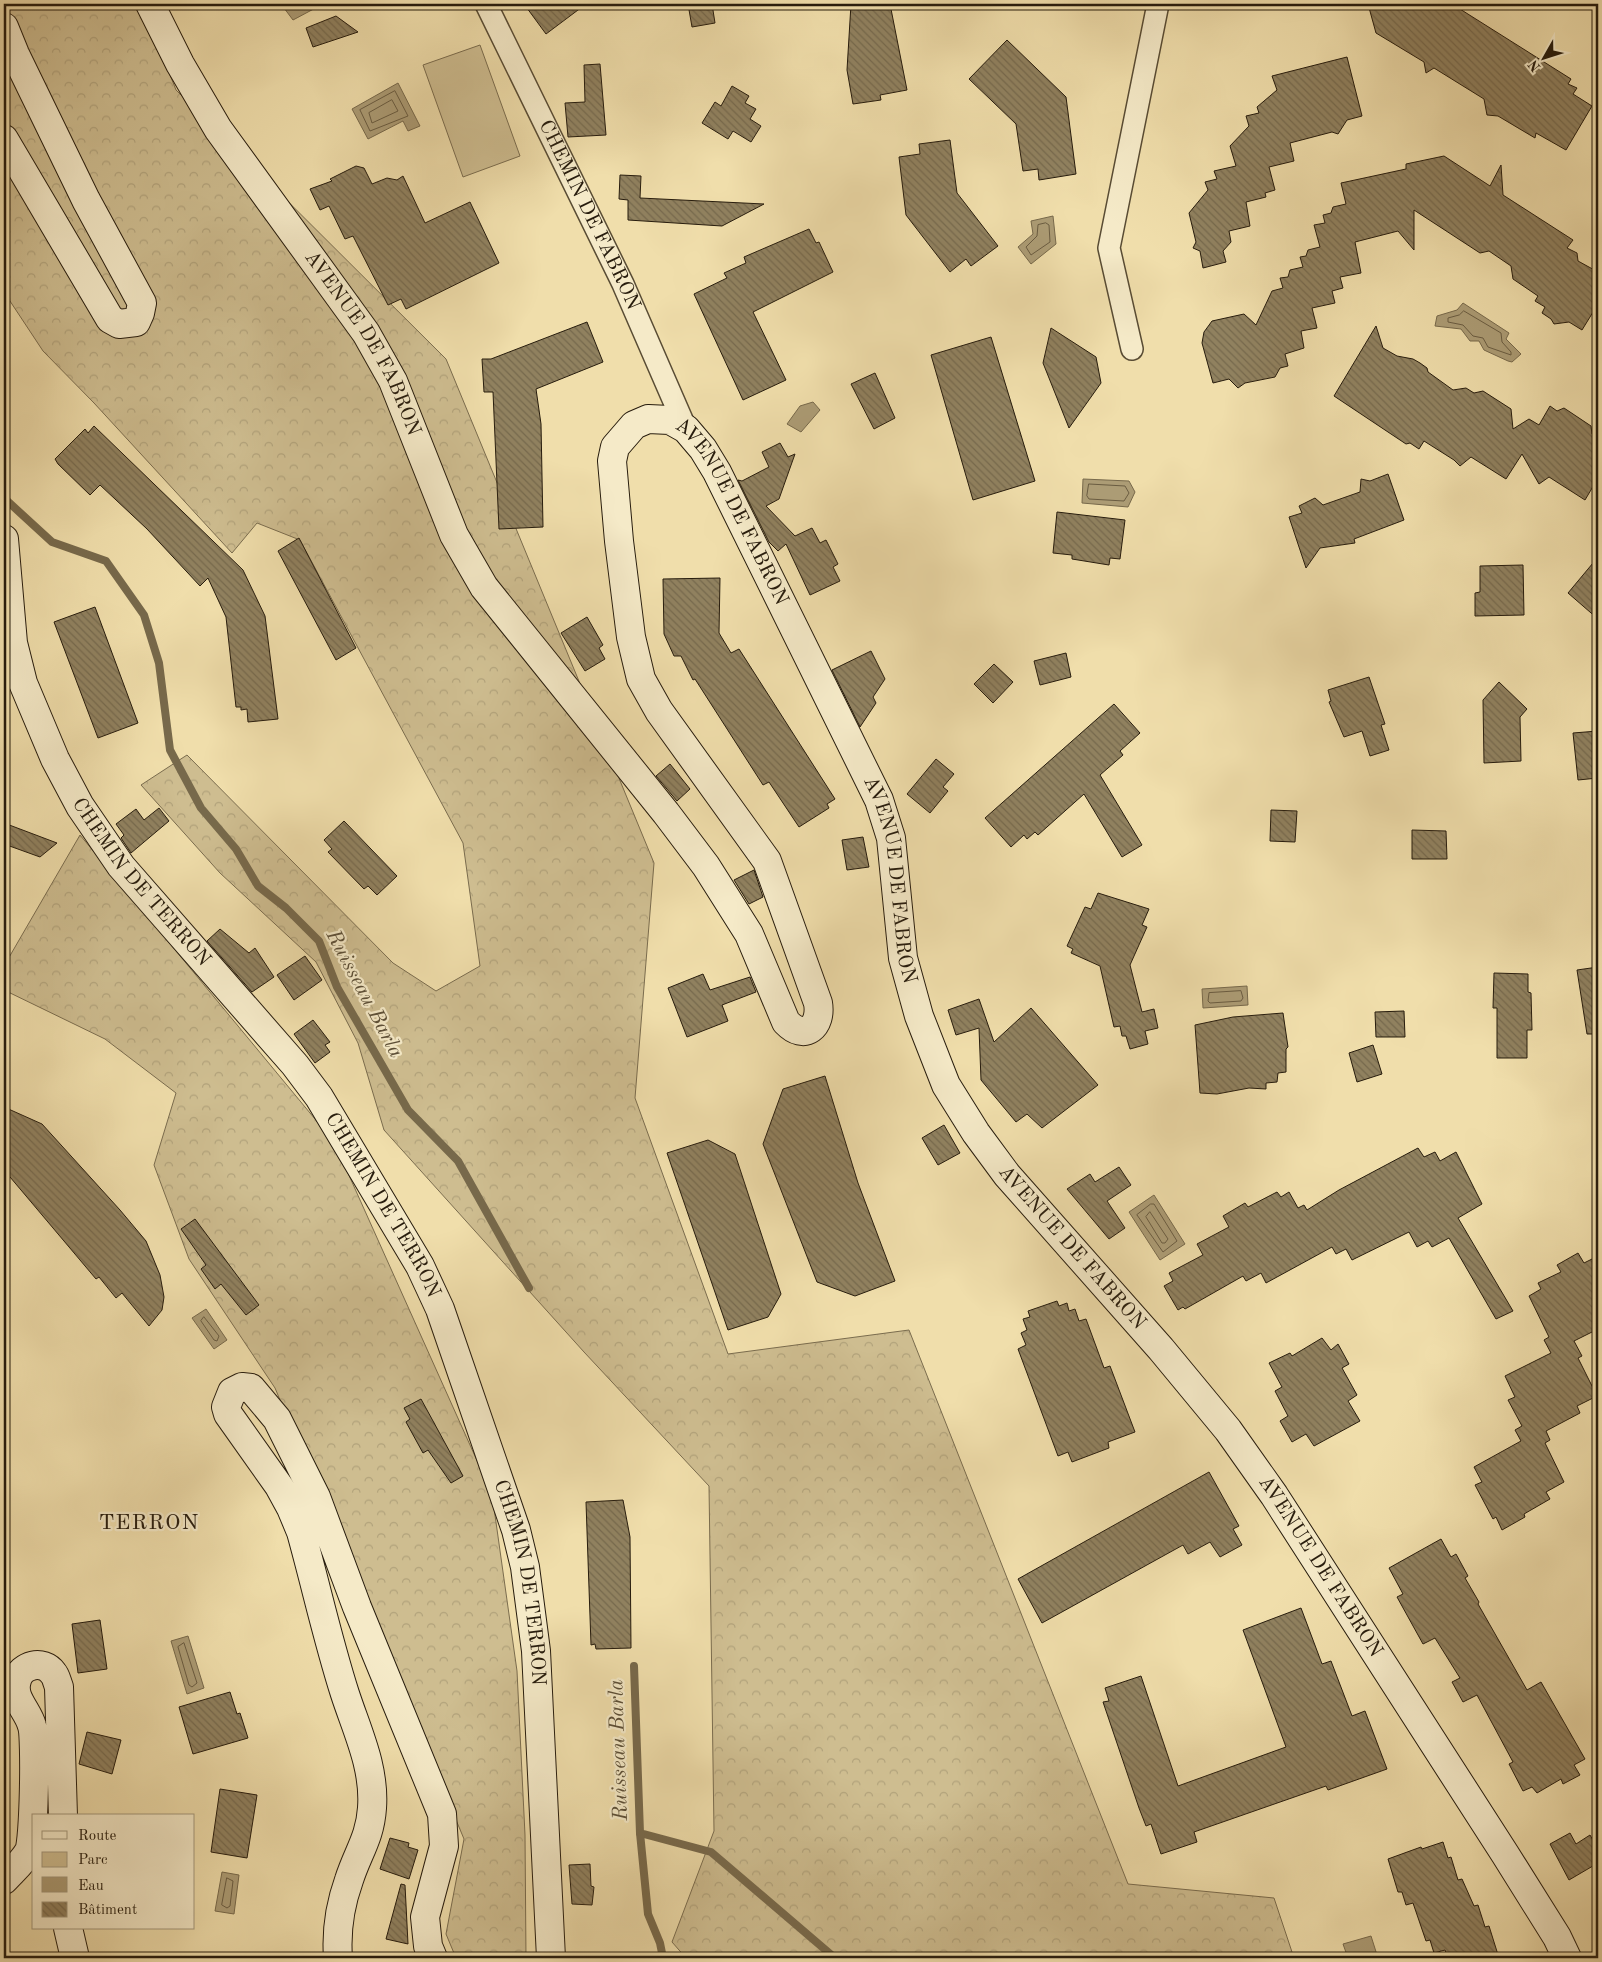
<svg xmlns="http://www.w3.org/2000/svg" width="1602" height="1962" font-family="'Old Standard TT',serif">
	<style>
		.forest { fill: url(#forest-crowns); stroke: #7a6c4e }
		.park { fill: #cebd90; stroke: #7a6c4e }
		.water { fill: #ac9c75; stroke: #77694b }
		.lines { fill: none; stroke-linecap: round; stroke-linejoin: round }
		.shore { stroke: #6a5c41; stroke-width: 1 }
		.stream { stroke: #77694b; stroke-width: 8 }
		.building { fill: url(#building-back-hatch); stroke: #271c0d }
		.street-casing { stroke: #594c34; stroke-width: 24 }
		.secondary-casing { stroke: #271c0d; stroke-width: 30 }
		.street { stroke: #f5eac8; stroke-width: 21 }
		.secondary { stroke: #f5eac8; stroke-width: 28 }
		.labels { text-anchor: middle; dominant-baseline: central; stroke-width: 4.5; stroke-linejoin: round; paint-order: stroke }
		.street-label { font-size: 20px; fill: #271c0d; stroke: #f5eac8 }
		.water-label { font-size: 21px; font-style: italic; fill: #5c4f37; stroke: #f5eac8 }
		.quarter-label { font-size: 22px; letter-spacing: 1px; fill: #271c0d; stroke: #f5eac8 }
	</style>
	<defs>
		<pattern id="forest-crowns" width="20" height="18" patternUnits="userSpaceOnUse" patternTransform="scale(1.25)"><rect width="20" height="18" fill="#cebd90"/><path d="M2 6a3 3 0 1 1 6 0M12 15a3 3 0 1 1 6 0" fill="none" stroke="#b1a27b"/></pattern>
		<pattern id="building-back-hatch" width="6" height="6" patternUnits="userSpaceOnUse" patternTransform="scale(1.25)"><rect width="6" height="6" fill="#90815f"/><path d="M-1 5l2 2M0 0l6 6M5-1l2 2" fill="none" stroke="#76694d"/></pattern>
	</defs>
	<rect width="100%" height="100%" fill="#f0deab"/>
	<filter id="stains"><feTurbulence type="fractalNoise" baseFrequency=".004" numOctaves="4"/><feColorMatrix values="0 0 0 0 .2 0 0 0 0 .09 0 0 0 0 .02 0 0 0 .5 -.17"/></filter>
	<radialGradient id="worn" r=".72"><stop offset=".6" stop-color="#630" stop-opacity="0"/><stop offset="1" stop-color="#630" stop-opacity=".3"/></radialGradient>
	<!-- forest -->
	<g class="forest">
		<polygon points="4,4 142,4 176,90 446,359 654,863 635,1098 728,1354 909,1330 1128,1884 1274,1898 1294,1958 686,1958 672,1942 714,1831 709,1486 584,1352 384,1130 358,1043 316,962 220,873 141,785 187,755 393,963 436,991 480,966 463,843 300,540 257,523 232,553 94,403 43,351 4,292"/>
		<polygon points="80,835 334,1142 492,1494 517,1671 525,1835 526,1958 456,1958 446,1934 464,1839 275,1388 189,1259 154,1165 176,1093 105,1039 4,990 4,966"/>
	</g>
	<!-- park -->
	<polygon class="park" points="480,45 520,156 463,177 423,65"/>
	<!-- water -->
	<g class="water">
		<polygon points="281,4 323,4 293,20"/>
		<polygon points="398,83 420,126 408,131 403,121 368,139 352,109"/>
		<polygon points="1053,216 1056,244 1031,264 1018,247 1033,234 1031,221"/>
		<polygon points="1463,303 1509,333 1506,339 1521,354 1512,362 1508,361 1484,350 1479,341 1470,341 1461,329 1435,326 1437,316 1457,310"/>
		<polygon points="813,402 820,410 801,432 787,424 800,406"/>
		<polygon points="1083,479 1129,481 1135,492 1128,507 1082,503"/>
		<polygon points="1247,986 1248,1005 1203,1008 1202,989"/>
		<polygon points="1154,1195 1185,1244 1160,1260 1129,1212"/>
		<polygon points="206,1309 227,1340 214,1349 192,1318"/>
		<polygon points="188,1636 204,1688 187,1694 171,1641"/>
		<polygon points="222,1872 239,1875 234,1914 215,1911"/>
		<polygon points="1371,1936 1378,1958 1348,1958 1343,1944"/>
	</g>
	<g class="lines">
		<!-- shore -->
		<g class="shore">
			<polygon points="395,91 408,116 370,131 360,110"/>
			<polygon points="392,100 398,111 372,123 369,113"/>
			<polygon points="1046,223 1049,225 1050,242 1031,255 1026,247 1037,236 1038,225"/>
			<polygon points="1464,311 1501,333 1502,342 1511,352 1511,355 1488,347 1483,338 1473,336 1463,325 1448,322 1448,318 1459,315"/>
			<polygon points="1089,484 1125,486 1129,493 1124,501 1089,499 1087,496"/>
			<polygon points="1241,991 1243,998 1241,1001 1210,1003 1208,1001 1209,993"/>
			<polygon points="1151,1204 1154,1204 1177,1241 1163,1252 1137,1215"/>
			<polygon points="1150,1212 1168,1239 1165,1243 1162,1243 1146,1217"/>
			<polygon points="204,1317 219,1336 217,1341 214,1340 201,1321"/>
			<polygon points="184,1643 197,1683 192,1687 189,1685 178,1647"/>
			<polygon points="227,1878 233,1881 230,1906 227,1908 222,1905"/>
		</g>
		<!-- stream -->
		<g class="stream">
			<polyline points="4,498 52,542 106,561 144,615 159,663 170,750 201,808 236,849 258,886 286,908 319,941 337,987 408,1110 458,1161 529,1288"/>
			<polyline points="634,1666 640,1833 711,1852 835,1958"/>
			<polyline points="640,1833 648,1914 660,1943 663,1958"/>
		</g>
	</g>
	<!-- building -->
	<g class="building">
		<polygon points="524,4 586,4 546,34"/>
		<polygon points="688,4 712,4 715,23 692,27"/>
		<polygon points="851,4 890,4 907,90 880,95 881,100 853,104 847,70"/>
		<polygon points="1368,4 1452,4 1571,79 1568,84 1577,88 1573,94 1592,106 1566,150 1536,133 1535,138 1498,116 1487,115 1484,99 1434,68 1426,73 1424,62 1376,33"/>
		<polygon points="336,16 358,32 313,47 306,28"/>
		<polygon points="1007,40 1066,97 1076,174 1039,180 1038,169 1023,171 1016,124 969,79"/>
		<polygon points="1347,57 1362,116 1347,120 1338,134 1332,132 1290,143 1294,161 1269,167 1275,190 1265,193 1266,197 1246,202 1250,226 1229,231 1231,242 1223,251 1226,262 1203,268 1200,251 1193,248 1196,242 1189,213 1208,190 1205,182 1217,179 1214,171 1236,166 1230,146 1249,126 1246,116 1259,113 1257,107 1277,90 1272,76"/>
		<polygon points="600,64 606,135 568,137 565,103 585,102 584,65"/>
		<polygon points="732,86 749,96 745,103 756,109 750,119 761,126 751,142 733,131 728,139 702,123 715,102 721,106"/>
		<polygon points="950,140 957,193 998,246 971,266 966,259 950,272 906,215 899,157 920,154 919,144"/>
		<polygon points="1444,156 1490,186 1501,165 1503,195 1573,240 1567,248 1577,253 1578,261 1598,272 1598,304 1582,330 1569,322 1554,324 1551,319 1542,313 1545,307 1535,301 1538,296 1513,279 1511,266 1489,251 1480,253 1414,210 1414,250 1398,231 1355,242 1361,273 1340,277 1343,288 1332,291 1335,303 1312,308 1317,328 1301,331 1304,348 1285,354 1288,366 1280,368 1275,377 1245,383 1238,388 1229,379 1213,383 1202,343 1204,332 1212,321 1244,314 1256,325 1272,291 1283,288 1280,278 1288,277 1290,270 1303,267 1300,257 1306,256 1308,250 1320,247 1314,225 1325,223 1323,215 1331,213 1333,207 1346,204 1341,183 1406,169 1406,164"/>
		<polygon points="356,166 364,168 372,184 387,178 397,180 403,176 425,223 470,202 499,263 406,309 401,299 388,305 353,236 345,239 329,206 320,210 310,189 332,181 330,179"/>
		<polygon points="620,175 641,176 640,198 764,204 722,226 628,220 628,200 619,199"/>
		<polygon points="809,229 816,243 819,242 833,272 753,312 786,380 743,400 694,294 727,278 724,273 746,263 744,257"/>
		<polygon points="587,322 603,362 536,389 541,424 543,527 499,529 493,392 484,392 482,359 491,359"/>
		<polygon points="1376,326 1383,348 1397,356 1413,359 1420,363 1427,368 1428,372 1453,390 1466,388 1474,393 1483,391 1511,409 1513,429 1529,419 1539,425 1550,406 1557,411 1564,408 1591,426 1592,434 1598,437 1598,478 1585,500 1549,477 1539,484 1522,454 1506,479 1471,457 1460,466 1454,460 1424,441 1419,449 1410,443 1406,444 1334,396"/>
		<polygon points="1051,328 1096,357 1101,383 1069,428 1043,363"/>
		<polygon points="991,337 1035,481 973,500 931,355"/>
		<polygon points="875,373 895,418 874,429 851,384"/>
		<polygon points="94,426 243,570 265,616 278,719 248,722 247,709 241,710 241,707 236,707 226,617 208,578 200,586 147,529 100,485 90,495 58,464 55,459 85,429 88,433"/>
		<polygon points="780,443 788,457 795,454 779,499 766,506 795,536 812,528 820,543 826,540 838,564 833,567 840,581 810,595 786,544 778,551 769,542 738,480 742,481 769,467 762,452"/>
		<polygon points="1388,474 1404,520 1354,539 1355,543 1320,548 1306,568 1289,517 1302,513 1299,506 1315,498 1323,505 1360,492 1361,479 1370,481"/>
		<polygon points="1057,512 1125,520 1120,559 1110,558 1109,565 1072,559 1072,555 1053,553"/>
		<polygon points="299,538 356,648 336,660 278,551"/>
		<polygon points="1598,557 1598,619 1568,593"/>
		<polygon points="1523,565 1524,615 1475,616 1475,593 1480,592 1480,566"/>
		<polygon points="720,578 719,633 731,653 739,649 835,799 827,804 829,808 799,827 769,782 763,785 695,679 693,680 681,656 674,656 664,634 663,579"/>
		<polygon points="95,607 138,723 98,738 54,622"/>
		<polygon points="587,617 603,645 599,648 605,659 585,671 561,633"/>
		<polygon points="871,651 885,679 873,697 876,703 860,727 832,670"/>
		<polygon points="1066,653 1071,677 1040,685 1034,661"/>
		<polygon points="994,664 1013,682 993,703 974,684"/>
		<polygon points="1369,677 1385,724 1381,725 1389,750 1370,756 1362,731 1344,737 1329,702 1331,701 1328,690"/>
		<polygon points="1499,682 1527,709 1520,717 1521,761 1484,763 1483,700"/>
		<polygon points="1114,704 1140,733 1120,751 1123,755 1100,775 1142,845 1122,857 1084,794 1038,835 1035,832 1027,839 1024,835 1011,847 985,818"/>
		<polygon points="1598,731 1598,778 1578,780 1573,733"/>
		<polygon points="936,759 954,774 943,787 948,791 930,813 907,794"/>
		<polygon points="670,764 690,789 677,801 656,776"/>
		<polygon points="159,808 169,821 131,853 121,838 124,835 116,824 136,809 144,820"/>
		<polygon points="1271,810 1297,811 1295,842 1270,841"/>
		<polygon points="344,821 397,876 377,895 368,886 364,889 328,852 332,849 324,840"/>
		<polygon points="4,823 57,843 40,857 4,844"/>
		<polygon points="1412,830 1446,831 1447,859 1412,859"/>
		<polygon points="863,837 869,867 847,870 842,840"/>
		<polygon points="754,870 763,897 749,904 734,880"/>
		<polygon points="1098,893 1149,909 1142,925 1147,927 1130,965 1142,1012 1154,1009 1158,1028 1145,1031 1148,1044 1130,1049 1126,1036 1122,1036 1120,1026 1114,1027 1100,966 1071,953 1073,949 1067,946 1085,907 1091,909"/>
		<polygon points="220,929 249,953 255,948 274,977 252,992 207,941"/>
		<polygon points="305,956 322,980 294,1000 277,975"/>
		<polygon points="1598,967 1598,1034 1587,1034 1577,970"/>
		<polygon points="1494,973 1528,974 1528,992 1531,993 1532,1030 1527,1030 1527,1058 1497,1058 1497,1008 1493,1008"/>
		<polygon points="703,974 710,990 750,977 756,992 722,1005 728,1021 687,1037 668,988"/>
		<polygon points="979,999 994,1042 1031,1008 1098,1085 1042,1128 1027,1114 1016,1122 981,1080 979,1028 956,1035 948,1010"/>
		<polygon points="1404,1011 1405,1037 1376,1037 1375,1012"/>
		<polygon points="1283,1013 1288,1047 1286,1049 1286,1072 1278,1073 1277,1082 1266,1083 1266,1089 1249,1088 1217,1094 1200,1093 1195,1025 1233,1017"/>
		<polygon points="313,1020 330,1042 325,1045 330,1052 315,1063 294,1034"/>
		<polygon points="1373,1045 1382,1074 1357,1082 1349,1053"/>
		<polygon points="825,1076 858,1183 895,1281 855,1296 817,1282 763,1144 783,1089"/>
		<polygon points="4,1107 42,1124 120,1210 146,1241 160,1275 164,1297 162,1310 149,1326 122,1293 116,1298 99,1277 96,1279 10,1177 4,1175"/>
		<polygon points="944,1125 960,1153 938,1165 922,1138"/>
		<polygon points="708,1140 735,1154 781,1294 768,1317 728,1330 667,1153"/>
		<polygon points="1418,1148 1424,1157 1435,1152 1440,1161 1456,1152 1482,1204 1458,1218 1513,1311 1496,1319 1449,1238 1432,1247 1428,1241 1417,1247 1409,1232 1352,1260 1346,1249 1336,1254 1332,1247 1266,1283 1261,1273 1246,1281 1243,1276 1185,1309 1183,1307 1178,1310 1164,1286 1173,1281 1169,1273 1203,1255 1197,1244 1229,1227 1223,1216 1245,1203 1248,1207 1277,1192 1281,1197 1289,1192 1298,1208 1304,1205 1307,1210 1339,1190"/>
		<polygon points="1119,1167 1131,1185 1107,1201 1125,1228 1109,1239 1067,1189 1090,1174 1095,1182"/>
		<polygon points="195,1219 259,1305 246,1315 221,1284 215,1289 201,1269 206,1265 181,1229"/>
		<polygon points="1578,1253 1584,1263 1598,1256 1598,1329 1574,1341 1582,1356 1578,1358 1597,1396 1577,1406 1580,1413 1546,1431 1550,1440 1545,1443 1564,1482 1546,1492 1550,1499 1524,1514 1525,1517 1502,1530 1496,1517 1493,1519 1475,1485 1482,1482 1474,1467 1521,1441 1515,1430 1522,1426 1508,1400 1515,1397 1505,1376 1551,1353 1544,1340 1549,1337 1529,1296 1541,1289 1538,1283 1561,1272 1557,1265"/>
		<polygon points="1057,1301 1059,1306 1067,1303 1069,1311 1075,1309 1079,1321 1086,1319 1104,1368 1110,1366 1135,1432 1108,1442 1109,1448 1072,1462 1068,1452 1058,1456 1018,1349 1026,1345 1021,1333 1027,1330 1023,1319 1030,1317 1028,1311"/>
		<polygon points="1322,1338 1331,1350 1338,1344 1349,1364 1342,1368 1357,1395 1348,1401 1360,1421 1314,1446 1306,1434 1292,1442 1280,1421 1288,1416 1275,1391 1282,1387 1269,1363 1290,1353 1292,1356"/>
		<polygon points="421,1399 463,1476 451,1483 428,1450 423,1453 406,1422 410,1419 404,1408"/>
		<polygon points="1209,1472 1239,1526 1233,1529 1242,1545 1220,1557 1210,1542 1188,1554 1183,1545 1042,1623 1018,1579"/>
		<polygon points="623,1500 630,1537 631,1648 596,1649 595,1644 591,1645 586,1502"/>
		<polygon points="1441,1539 1451,1557 1456,1554 1468,1576 1465,1578 1479,1602 1478,1604 1527,1690 1541,1682 1585,1759 1574,1765 1580,1775 1563,1784 1561,1779 1537,1793 1532,1787 1523,1791 1509,1764 1513,1762 1477,1695 1463,1702 1452,1682 1460,1678 1435,1638 1423,1644 1397,1597 1403,1594 1389,1568"/>
		<polygon points="1301,1608 1322,1664 1331,1661 1352,1716 1365,1711 1387,1769 1328,1790 1326,1786 1194,1832 1197,1842 1161,1854 1151,1824 1146,1826 1139,1808 1103,1702 1109,1701 1105,1688 1141,1676 1178,1786 1286,1747 1243,1630"/>
		<polygon points="100,1620 107,1669 78,1673 72,1624"/>
		<polygon points="230,1692 237,1714 240,1713 248,1738 193,1754 179,1707"/>
		<polygon points="87,1732 121,1740 112,1774 79,1764"/>
		<polygon points="220,1789 257,1795 247,1858 211,1852"/>
		<polygon points="1570,1833 1576,1844 1590,1835 1598,1849 1598,1863 1569,1880 1550,1844"/>
		<polygon points="390,1838 409,1843 408,1847 418,1850 409,1879 380,1869"/>
		<polygon points="1443,1842 1448,1858 1451,1857 1458,1880 1462,1879 1474,1906 1478,1905 1485,1927 1489,1926 1499,1958 1448,1958 1445,1950 1434,1953 1430,1940 1426,1941 1413,1903 1406,1905 1402,1892 1398,1892 1388,1859 1421,1847 1422,1849"/>
		<polygon points="590,1864 591,1886 594,1887 592,1905 572,1904 569,1865"/>
		<polygon points="401,1884 405,1885 408,1944 386,1939"/>
	</g>
	<g class="lines">
		<defs>
			<g id="street">
				<path id="s1" d="M 486,4 L 623,284 L 686,429"/>
				<polyline points="1132,349 1109,248 1158,4"/>
			</g>
			<g id="secondary">
				<path id="s2" d="M 150,4 L 180,64 L 218,129 L 366,333 L 393,381 L 454,535 L 484,587 L 666,813 L 706,866 L 749,934 L 786,1022 C 805,1042 822,1026 818,1003 L 767,861 L 659,711 L 641,679 L 631,637 L 619,541 L 612,461 L 615,447 L 634,425 L 648,419 L 670,420 L 686,429 L 703,449 L 717,472 L 879,800 L 891,838 L 903,958 L 919,1016 L 946,1085 L 976,1133 L 1007,1175 L 1161,1349 L 1228,1430 L 1274,1495 L 1505,1854 L 1557,1937 L 1567,1958"/>
				<polyline points="4,27 15,54 86,200 142,303 140,313 136,322 119,324 110,319 4,139"/>
				<path id="s3" d="M 4,539 L 13,643 L 23,683 L 55,759 L 80,806 L 121,866 L 295,1065 L 319,1097 L 420,1266 L 440,1309 L 516,1530 L 525,1567 L 536,1651 L 551,1958"/>
				<path d="M 4,1880 C 12,1871 23,1862 29,1851 C 34,1842 36,1738 32,1726 C 28,1710 11,1698 17,1680 C 21,1665 43,1659 53,1673 C 56,1676 57,1682 59,1687 L 63,1816"/>
				<polyline points="68,1928 75,1958"/>
				<path d="M 338,1958 C 336,1931 340,1905 349,1880 C 358,1852 370,1838 372,1808 C 375,1767 357,1731 345,1694 C 328,1641 316,1586 301,1532 L 291,1508 L 279,1486 L 228,1414 L 226,1407 L 232,1392 L 242,1387 L 251,1388 L 277,1419 L 316,1497 L 357,1607 L 442,1814 L 444,1846 L 425,1917 L 428,1946 L 433,1958"/>
			</g>
		</defs>
		<!-- street casing -->
		<use href="#street" class="street-casing"/>
		<!-- secondary casing -->
		<use href="#secondary" class="secondary-casing"/>
		<!-- street -->
		<use href="#street" class="street"/>
		<!-- secondary -->
		<use href="#secondary" class="secondary"/>
	</g>
	<g class="labels">
		<!-- street labels -->
		<g class="street-label">
			<text stroke="none"><textPath href="#s1" startOffset="235">CHEMIN DE FABRON</textPath></text>
			<text stroke="none"><textPath href="#s2" startOffset="402">AVENUE DE FABRON</textPath></text>
			<text stroke="none"><textPath href="#s2" startOffset="2050">AVENUE DE FABRON</textPath></text>
			<text stroke="none"><textPath href="#s3" startOffset="379">CHEMIN DE TERRON</textPath></text>
			<text stroke="none"><textPath href="#s2" startOffset="2455">AVENUE DE FABRON</textPath></text>
			<text stroke="none"><textPath href="#s3" startOffset="784">CHEMIN DE TERRON</textPath></text>
			<text stroke="none"><textPath href="#s2" startOffset="2875">AVENUE DE FABRON</textPath></text>
			<text stroke="none"><textPath href="#s2" startOffset="3280">AVENUE DE FABRON</textPath></text>
			<text stroke="none"><textPath href="#s3" startOffset="1189">CHEMIN DE TERRON</textPath></text>
		</g>
		<!-- water labels -->
		<g class="water-label">
			<text transform="translate(364 994) rotate(62)">Ruisseau Barla</text>
			<text transform="translate(619 1750) rotate(-92)">Ruisseau Barla</text>
		</g>
		<!-- quarter labels -->
		<g class="quarter-label">
			<text x="149" y="1523">TERRON</text>
		</g>
	</g>
	<!-- margin -->
	<rect width="1602" height="1962" fill="none" stroke="#f0deab" stroke-width="20"/>
	<rect x="5" y="5" width="1592" height="1952" fill="none" stroke="#271c0d" stroke-width="2.5"/>
	<rect x="10" y="10" width="1582" height="1942" fill="none" stroke="#271c0d"/>
	<!-- legend -->
	<rect x="32" y="1814" width="162" height="115" fill="#f5eac8" stroke="#a3987d"/>
	<rect x="42" y="1831" width="25" height="8" fill="#f5eac8" stroke="#a3987d"/>
	<text x="78" y="1840" font-size="15" fill="#271c0d">Route</text>
	<rect x="42" y="1852" width="25" height="15" fill="#cebd90" stroke="#a3987d"/>
	<text x="78" y="1864" font-size="15" fill="#271c0d">Parc</text>
	<rect x="42" y="1877" width="25" height="15" fill="#ac9c75" stroke="#a3987d"/>
	<text x="78" y="1890" font-size="15" fill="#271c0d">Eau</text>
	<rect x="42" y="1902" width="25" height="15" fill="url(#building-back-hatch)" stroke="#a3987d"/>
	<text x="78" y="1914" font-size="15" fill="#271c0d">Bâtiment</text>
	<!-- north arrow -->
	<g transform="translate(1544 58) rotate(231)" stroke="#f5eac8" stroke-width="4" paint-order="stroke">
	<path d="M0-4L9 19L0 12L-9 19Z" fill="#271c0d"/>
	<text y="-8" font-size="14" font-weight="bold" text-anchor="middle" fill="#271c0d">N</text>
	</g>
	<rect width="100%" height="100%" filter="url(#stains)"/>
	<rect width="100%" height="100%" fill="url(#worn)"/>
</svg>
